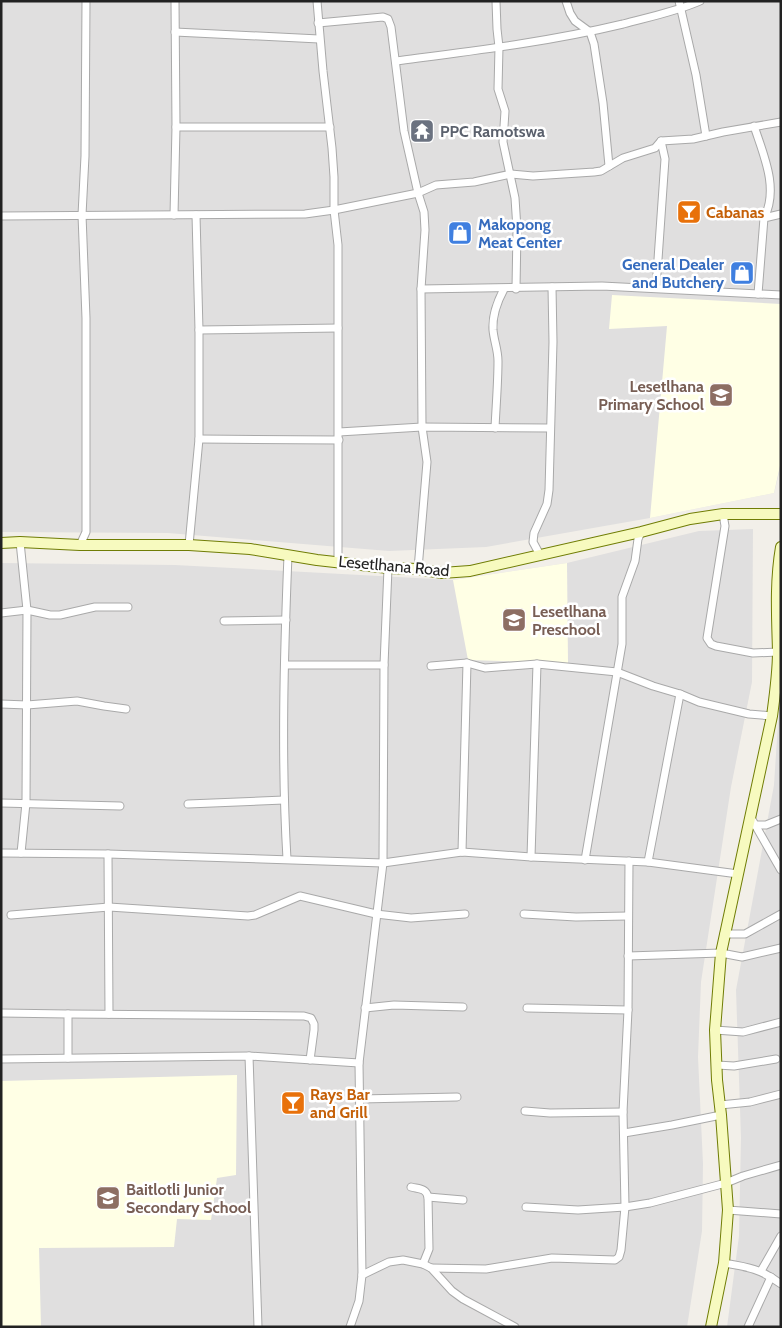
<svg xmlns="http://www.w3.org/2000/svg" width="782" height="1328" font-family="Cabin,sans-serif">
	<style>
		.residential { fill: #e0dfdf }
		.education { fill: #ffffe5 }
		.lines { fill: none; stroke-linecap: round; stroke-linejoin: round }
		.street-casing { stroke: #a9a9a9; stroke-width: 9 }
		.secondary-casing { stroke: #707d05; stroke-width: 12 }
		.street { stroke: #fff; stroke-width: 7 }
		.secondary { stroke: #f7fabf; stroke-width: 10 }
		.labels { text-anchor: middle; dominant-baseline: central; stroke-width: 5; stroke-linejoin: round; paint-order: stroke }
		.worship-label { font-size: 16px; font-weight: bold; fill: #5b616d; stroke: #fff; text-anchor: start }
		.food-label { font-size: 16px; font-weight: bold; fill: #c56008; stroke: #fff; text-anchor: start }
		.shop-label { font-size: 16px; font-weight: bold; fill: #366cbe; stroke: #fff; text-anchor: start }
		.education-label { font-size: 16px; font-weight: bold; fill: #785e54; stroke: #fff; text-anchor: start }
		.street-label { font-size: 16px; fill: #222; stroke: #fff }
	</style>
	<rect width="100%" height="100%" fill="#f2efe9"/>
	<!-- residential -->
	<g class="residential">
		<polygon points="1,1 781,1 781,465 774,493 650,518 486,547 389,551 168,533 1,532"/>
		<polygon points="753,529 752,682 731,787 701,982 698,1057 703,1164 702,1231 687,1327 1,1327 1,563 175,565 453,580 567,563 699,531"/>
		<polygon points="781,677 781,1327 727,1327 739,1236 741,1138 736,990 774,785"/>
	</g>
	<!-- education -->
	<g class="education">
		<polygon points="612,295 781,304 781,461 774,493 650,518 667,326 609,329"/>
		<polygon points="567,563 568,663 468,660 453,580"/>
		<polygon points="237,1075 236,1175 217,1178 211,1220 177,1219 174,1247 39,1248 41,1327 1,1326 1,1081"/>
	</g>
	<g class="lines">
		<defs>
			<g id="street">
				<polyline points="317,1 323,71 332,148 334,177 334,210 338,245 338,562"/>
				<polyline points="496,1 497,29 499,47 498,89 505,111 503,142 515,198 517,229 516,289"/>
				<polyline points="566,1 570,13 575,21 590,32 594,44 603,103 609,166"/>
				<polyline points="679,1 696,75 706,136"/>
				<polyline points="318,23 383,17 388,19 391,27 404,131 418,193 424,212 425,230 421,289 422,427 427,462 418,569"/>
				<polyline points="175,32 319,39"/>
				<path d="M 396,61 C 472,51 548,42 623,24 C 649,17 675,12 700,1"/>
				<path d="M 754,126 C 764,156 779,189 764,218"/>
				<polyline points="176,127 330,127"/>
				<polyline points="174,215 176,127 175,1"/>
				<polyline points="1,216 305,214 334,210 418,193 436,185 474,182 511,174 533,176 594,172 601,171 623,158 655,148 661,141 693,139 723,132 781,122"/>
				<polyline points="656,288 665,159 661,141"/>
				<polyline points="421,289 602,286 781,295"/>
				<polyline points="758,294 764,218 781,214"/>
				<polyline points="199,330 338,328"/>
				<path d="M 495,428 C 496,406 498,383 498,361 C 498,350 494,341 493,330 C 492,315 497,302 504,289"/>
				<polyline points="339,432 422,427 549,428"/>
				<polyline points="199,439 339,440"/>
				<polyline points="723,514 725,526 707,638 711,644 716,646 753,653 778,652"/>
				<polyline points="20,542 27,610 26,803 21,853"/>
				<polyline points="80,545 86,532 86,318 82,215 85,156 86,1"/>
				<polyline points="189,545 199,439 199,330 196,215"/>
				<polyline points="540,555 533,542 534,533 547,504 549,490 553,342 552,287"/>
				<polyline points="1,613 27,610 50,615 60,615 95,607 128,607"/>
				<polyline points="224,621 286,620"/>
				<polyline points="285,665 384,665"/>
				<polyline points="431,666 467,663 485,668 537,664 617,672 653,686 680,694 699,702 749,714 772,716"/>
				<polyline points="1,704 27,705 77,701 104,706 126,709"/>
				<polyline points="1,803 120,806"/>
				<polyline points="188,804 284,800"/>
				<polyline points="750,816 781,870"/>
				<polyline points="755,825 766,825 781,819"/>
				<polyline points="462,852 467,663"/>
				<polyline points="1,853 108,854 383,863 462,852 531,857 648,862 738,874"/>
				<polyline points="108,854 109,1014"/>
				<polyline points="531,857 537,664"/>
				<path d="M 287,859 C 281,758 284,656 288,555"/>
				<polyline points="585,860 622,644 622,597 635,561 638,539 641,532"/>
				<polyline points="648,862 680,694"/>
				<polyline points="524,914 576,917 628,916"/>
				<polyline points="11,915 109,907 248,916 255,915 300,896 376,914 411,918 465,914"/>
				<polyline points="724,934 745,934 781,914"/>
				<polyline points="628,956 721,953 742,957 781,948"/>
				<polyline points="365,1008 394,1005 463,1007"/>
				<polyline points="527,1008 628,1010"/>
				<polyline points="1,1013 68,1014 68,1058"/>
				<polyline points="68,1014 304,1016 311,1018 314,1024 314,1030 310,1060"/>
				<polyline points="715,1030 743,1032 781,1022"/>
				<polyline points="249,1056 258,1327"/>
				<polyline points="1,1059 249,1056 359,1063"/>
				<polyline points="717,1065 734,1066 776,1059"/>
				<polyline points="360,1099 457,1097"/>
				<polyline points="720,1105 750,1102 781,1094"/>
				<polyline points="525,1111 550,1113 623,1112"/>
				<polyline points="624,1133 672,1125 721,1115"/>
				<path d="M 411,1187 C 419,1189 426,1188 428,1197 L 429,1249 L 423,1264"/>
				<polyline points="428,1197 463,1200"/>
				<polyline points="526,1207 578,1210 625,1207 650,1203 726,1183 743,1176 781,1165"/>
				<polyline points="728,1210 781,1214"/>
				<path d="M 724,1263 C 748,1267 761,1269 781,1284"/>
				<polyline points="431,1268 486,1269 552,1258 615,1260 619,1257 621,1250 625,1207 623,1112 628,1010 629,861"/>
				<polyline points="761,1271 781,1236"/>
				<polyline points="362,1275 389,1262 403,1260 423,1264 431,1268 452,1291 463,1299 515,1327"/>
				<polyline points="350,1327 359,1301 362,1275 359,1063 383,863 384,665 388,568"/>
				<polyline points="748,1327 771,1277"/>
			</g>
			<g id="secondary">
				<polyline points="1,543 20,542 80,545 189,545 250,549 317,560 388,568 418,569 442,573 470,571 641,532 690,519 723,514 781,514"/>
				<path d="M 711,1327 L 724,1263 L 728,1210 L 721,1115 L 717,1080 L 715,1030 L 721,953 L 772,716 C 775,694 778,673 778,651 C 777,616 775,582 781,547"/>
			</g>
		</defs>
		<!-- street casing -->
		<use href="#street" class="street-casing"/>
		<!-- secondary casing -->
		<use href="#secondary" class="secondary-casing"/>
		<!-- street -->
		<use href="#street" class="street"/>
		<!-- secondary -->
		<use href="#secondary" class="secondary"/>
	</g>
	<!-- icons -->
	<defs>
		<symbol id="temple-square" viewBox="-11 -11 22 22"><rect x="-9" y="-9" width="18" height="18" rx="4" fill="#6b7280" stroke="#fff"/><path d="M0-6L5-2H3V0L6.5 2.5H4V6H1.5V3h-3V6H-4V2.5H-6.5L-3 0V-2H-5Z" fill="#fff"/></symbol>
		<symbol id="bar-square" viewBox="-11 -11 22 22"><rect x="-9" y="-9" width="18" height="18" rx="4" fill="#e8710a" stroke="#fff"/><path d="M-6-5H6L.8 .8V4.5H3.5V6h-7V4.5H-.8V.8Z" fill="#fff"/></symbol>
		<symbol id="shop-square" viewBox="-11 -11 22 22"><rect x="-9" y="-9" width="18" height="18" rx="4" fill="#3f7fe0" stroke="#fff"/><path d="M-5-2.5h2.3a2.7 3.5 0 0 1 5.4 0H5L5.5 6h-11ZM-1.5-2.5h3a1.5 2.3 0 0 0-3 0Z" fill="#fff"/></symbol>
		<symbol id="school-square" viewBox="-11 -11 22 22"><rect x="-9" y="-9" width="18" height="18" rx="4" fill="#8d6e63" stroke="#fff"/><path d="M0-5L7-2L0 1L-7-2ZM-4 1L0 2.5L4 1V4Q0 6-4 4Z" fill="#fff"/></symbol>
	</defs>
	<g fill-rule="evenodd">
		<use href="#temple-square" x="408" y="117" width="28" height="28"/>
		<use href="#bar-square" x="675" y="198" width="28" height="28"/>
		<use href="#shop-square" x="446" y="219" width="28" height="28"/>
		<use href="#shop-square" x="728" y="259" width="28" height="28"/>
		<use href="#school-square" x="707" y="381" width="28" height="28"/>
		<use href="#school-square" x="500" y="606" width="28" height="28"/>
		<use href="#bar-square" x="279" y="1089" width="28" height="28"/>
		<use href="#school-square" x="94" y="1184" width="28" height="28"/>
	</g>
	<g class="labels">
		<!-- worship labels -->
		<g class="worship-label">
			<text x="440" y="131">PPC Ramotswa</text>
		</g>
		<!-- food labels -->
		<g class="food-label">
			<text x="706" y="212">Cabanas</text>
			<text x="310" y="1094">Rays Bar<tspan x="310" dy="18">and Grill</tspan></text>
		</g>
		<!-- shop labels -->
		<g class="shop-label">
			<text x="478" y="224">Makopong<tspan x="478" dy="18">Meat Center</tspan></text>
			<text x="724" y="264" text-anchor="end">General Dealer<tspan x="724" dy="18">and Butchery</tspan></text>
		</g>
		<!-- education labels -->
		<g class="education-label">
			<text x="704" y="386" text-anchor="end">Lesetlhana<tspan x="704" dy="18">Primary School</tspan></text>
			<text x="532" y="611">Lesetlhana<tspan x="532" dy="18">Preschool</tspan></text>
			<text x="126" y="1189">Baitlotli Junior<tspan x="126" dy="18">Secondary School</tspan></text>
		</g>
		<!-- street labels -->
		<g class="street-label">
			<text transform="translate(394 566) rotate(5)">Lesetlhana Road</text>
		</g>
	</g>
	<!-- border -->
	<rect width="782" height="1328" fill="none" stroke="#222222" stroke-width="5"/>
</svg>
